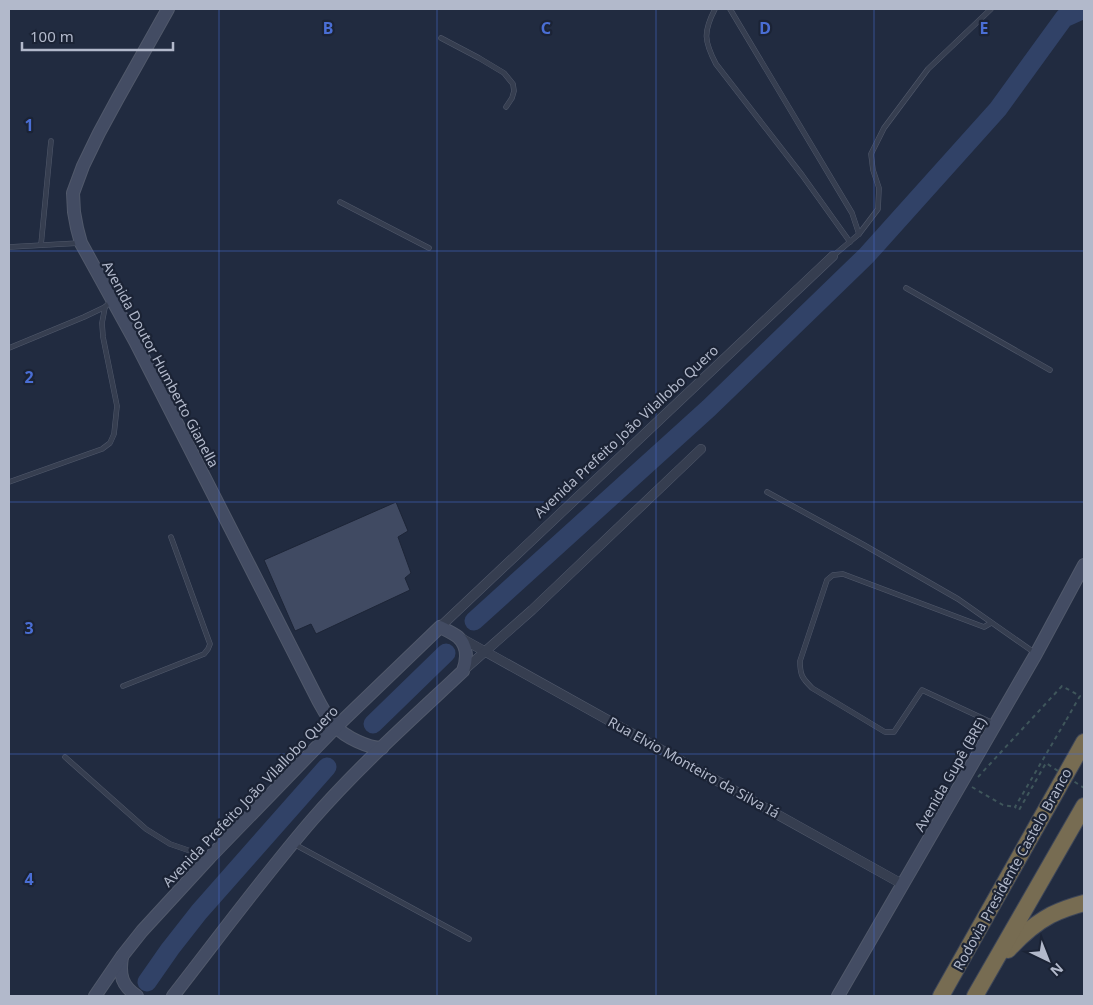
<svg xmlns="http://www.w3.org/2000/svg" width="1093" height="1005" font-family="'Noto Sans',sans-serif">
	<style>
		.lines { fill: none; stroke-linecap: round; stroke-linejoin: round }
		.river { stroke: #314267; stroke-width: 19 }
		.building { fill: #404a62; stroke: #1d2537 }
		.lane-casing { stroke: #51596b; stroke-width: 5.5 }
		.street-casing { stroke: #51596b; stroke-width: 10 }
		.secondary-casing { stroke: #51596b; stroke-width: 14 }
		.highway-casing { stroke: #3e4658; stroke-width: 18 }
		.path { stroke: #3f565b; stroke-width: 2; stroke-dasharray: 4 4; stroke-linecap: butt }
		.lane { stroke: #363e50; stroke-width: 4.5 }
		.street { stroke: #363e50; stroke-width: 9 }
		.secondary { stroke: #434c63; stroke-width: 12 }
		.highway { stroke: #776c52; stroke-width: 16 }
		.path-bridge { stroke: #3f565b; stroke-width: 2; stroke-dasharray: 4 4; stroke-linecap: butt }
		.grid { fill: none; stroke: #4a6ed4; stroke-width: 1; stroke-opacity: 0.55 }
		.labels { text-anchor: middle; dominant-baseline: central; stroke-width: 4.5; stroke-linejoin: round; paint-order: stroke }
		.street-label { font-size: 14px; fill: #b2b9cb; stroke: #1b2335 }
		.grid-label { font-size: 16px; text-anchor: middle; font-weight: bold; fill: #4a6ed4; stroke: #1b2335; stroke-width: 4.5; stroke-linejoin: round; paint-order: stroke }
	</style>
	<rect width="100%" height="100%" fill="#212b40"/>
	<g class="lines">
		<!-- river -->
		<g class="river">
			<polyline points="474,621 709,408 866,256 998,109 1064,18 1084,9"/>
			<polyline points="373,724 446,653"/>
			<polyline points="147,982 170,949 199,912 327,767"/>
		</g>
	</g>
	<!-- building -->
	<polygon class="building" points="396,502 408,531 398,537 411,573 405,578 410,590 316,634 311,624 295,631 264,560"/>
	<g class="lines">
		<defs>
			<g id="lane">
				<path d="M 715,9 C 703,32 704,41 716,64 L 802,175 L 850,242"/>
				<polyline points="730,9 852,213 859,234 833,256"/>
				<polyline points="441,38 479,58 504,73 513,84 514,91 512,98 506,107"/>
				<polyline points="340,202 429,248"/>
				<polyline points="859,234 878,209 879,188 873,170 871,154 884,128 928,69 991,9"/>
				<polyline points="41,245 51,141"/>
				<polyline points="9,247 80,243"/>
				<polyline points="906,288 1050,370"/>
				<polyline points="9,348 84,317 105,307"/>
				<polyline points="9,482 102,449 110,443 114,434 117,406 103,337 102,323 105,307 112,300"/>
				<polyline points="767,492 864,545 958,599 1035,653"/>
				<path d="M 991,623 L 984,627 L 843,574 L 833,575 L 827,580 L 800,661 C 800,675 802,678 812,688 L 885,732 L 894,732 L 922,690 L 995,724"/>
				<polyline points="123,686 204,654 208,649 210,644 171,537"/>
				<polyline points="65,757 146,829 170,844 208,857"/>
				<polyline points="294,844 469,939"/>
			</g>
			<g id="street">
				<polyline points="440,627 833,256"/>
				<polyline points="459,637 902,884"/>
				<polyline points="464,670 532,610 701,449"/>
			</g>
			<g id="secondary">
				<path d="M 168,9 L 118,98 L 99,133 L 83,166 L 73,193 L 74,212 L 77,228 L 81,243 L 135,341 L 318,700 C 323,709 328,719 335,726 C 345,737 368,748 382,748"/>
				<path d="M 122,957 C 119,975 122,986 137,996"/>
				<path d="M 95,996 L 123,955 L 142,931 L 210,857 L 336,727 L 440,627 C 446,630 453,633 458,637 C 468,646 467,660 463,671 C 412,719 358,767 312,820 C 263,877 219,937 173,996"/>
				<polyline points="838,996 1036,654 1084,565"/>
			</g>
			<g id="highway">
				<path d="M 1008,950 C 1020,937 1034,924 1051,915 C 1061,910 1073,906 1084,903"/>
				<polyline points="941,996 1084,742"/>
				<polyline points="975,996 1084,806"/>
			</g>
		</defs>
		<!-- lane casing -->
		<use href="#lane" class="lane-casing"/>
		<!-- street casing -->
		<use href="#street" class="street-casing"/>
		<!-- secondary casing -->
		<use href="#secondary" class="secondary-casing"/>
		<!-- highway casing -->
		<use href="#highway" class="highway-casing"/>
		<!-- path -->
		<g class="path">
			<polyline points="978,777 1062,686 1080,696 1065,722"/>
			<polyline points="972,787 1003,805 1015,807"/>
		</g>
		<!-- lane -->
		<use href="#lane" class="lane"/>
		<!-- street -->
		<use href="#street" class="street"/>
		<!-- secondary -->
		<use href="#secondary" class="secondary"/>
		<!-- highway -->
		<use href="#highway" class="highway"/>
		<!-- path-bridge -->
		<polyline class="path-bridge" points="1065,722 1015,807 1019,810 1046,763 1084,788"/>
	</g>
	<!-- grid -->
	<path class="grid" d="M 219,9 L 219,996M 437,9 L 437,996M 656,9 L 656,996M 874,9 L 874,996M 9,251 L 1084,251M 9,502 L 1084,502M 9,754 L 1084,754"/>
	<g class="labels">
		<!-- street labels -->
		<g class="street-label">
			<text transform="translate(161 364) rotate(62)">Avenida Doutor Humberto Gianella</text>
			<text transform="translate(626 431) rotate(-43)">Avenida Prefeito João Vilallobo Quero</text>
			<text transform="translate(694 767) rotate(29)">Rua Elvio Monteiro da Silva Iá</text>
			<text transform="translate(950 774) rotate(-60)">Avenida Gupê (BRE)</text>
			<text transform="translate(250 796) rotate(-46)">Avenida Prefeito João Vilallobo Quero</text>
			<text transform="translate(1012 869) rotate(-61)">Rodovia Presidente Castelo Branco</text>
		</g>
	</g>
	<g class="grid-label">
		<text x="328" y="34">B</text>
		<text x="546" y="34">C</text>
		<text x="765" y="34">D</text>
		<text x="984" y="34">E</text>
		<text x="29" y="131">1</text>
		<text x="29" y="383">2</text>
		<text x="29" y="634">3</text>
		<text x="29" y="885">4</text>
	</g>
	<!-- border -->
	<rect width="1093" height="1005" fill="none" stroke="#b2b9cb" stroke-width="20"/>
	<!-- north arrow -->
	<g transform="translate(1048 960) rotate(137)" stroke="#1b2335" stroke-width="4" paint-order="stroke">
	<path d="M0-4L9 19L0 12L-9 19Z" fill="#b2b9cb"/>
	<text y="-8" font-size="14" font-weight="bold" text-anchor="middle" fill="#b2b9cb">N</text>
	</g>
	<!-- scale -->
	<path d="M22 42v8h151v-8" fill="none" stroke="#b2b9cb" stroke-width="2.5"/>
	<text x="30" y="42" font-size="15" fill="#b2b9cb" stroke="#1b2335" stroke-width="4" paint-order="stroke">100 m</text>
</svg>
